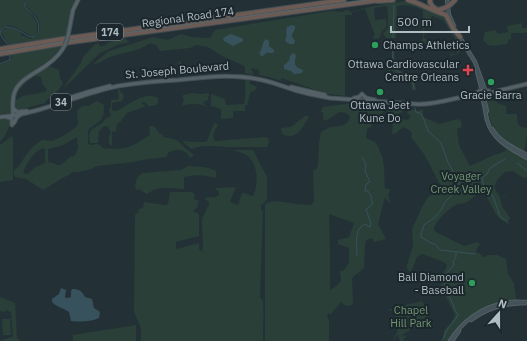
<svg xmlns="http://www.w3.org/2000/svg" width="527" height="341" font-family="'IBM Plex Sans',sans-serif">
	<style>
		.green { fill: #2a3f38; fill-rule: evenodd }
		.water { fill: #37525c }
		.lines { fill: none; stroke-linecap: round; stroke-linejoin: round }
		.stream { stroke: #37525c; stroke-width: 1 }
		.secondary-casing { stroke: #546065; stroke-width: 4.5 }
		.primary-casing { stroke: #424e53; stroke-width: 5 }
		.motorway-casing { stroke: #414d52; stroke-width: 6 }
		.secondary { stroke: #44535a; stroke-width: 2.5 }
		.primary { stroke: #546267; stroke-width: 3 }
		.motorway { stroke: #6c5b54; stroke-width: 4 }
		.tram { stroke: #58676e; stroke-width: 1 }
		.primary-bridge-casing { stroke: #424e53; stroke-width: 5; stroke-linecap: butt }
		.primary-bridge { stroke: #546267; stroke-width: 3 }
		.leisure-dot { fill: #2e9e5b; stroke: #1b272c; stroke-width: 1.5 }
		.health-dot { fill: #e0444e; stroke: #1b272c; stroke-width: 1.5 }
		.labels { text-anchor: middle; dominant-baseline: central; stroke-width: 4; stroke-linejoin: round; paint-order: stroke }
		.shield { fill: #1b272c; stroke: #849096; stroke-width: 1 }
		.shield-label { font-size: 10px; font-weight: bold; fill: #b1bdc3 }
		.street-label { font-size: 11px; fill: #b1bdc3; stroke: #1b272c }
		.poi-label { font-size: 11px; fill: #b1bdc3; stroke: #1b272c; text-anchor: end }
		.park-label { font-size: 11px; fill: #739771; stroke: #1b272c }
	</style>
	<rect width="100%" height="100%" fill="#233136"/>
	<!-- green -->
	<g class="green">
		<path d="M 0,0 L 25,0 L 25,7 C 33,18 40,20 36,35 L 33,37 L 15,27 L 9,25 L 3,27 L 0,31 Z"/>
		<path d="M 28,0 L 76,0 L 72,9 L 66,37 L 9,46 L 1,32 C 7,24 15,29 21,33 L 21,35 L 22,36 L 25,36 L 31,39 C 32,38 35,38 37,37 C 41,33 40,23 38,18 C 34,12 27,10 26,3 Z"/>
		<path d="M 406,1 L 443,14 L 464,49 L 455,55 L 450,56 L 450,53 L 454,54 L 456,54 L 460,45 L 459,43 L 455,41 L 455,39 L 443,20 L 432,16 L 430,21 L 424,20 L 426,22 L 434,26 L 425,23 L 424,29 L 424,32 L 425,33 L 424,38 L 428,40 L 426,44 L 422,42 L 421,40 L 423,39 L 423,10 C 414,6 407,4 397,6 L 396,38 L 386,38 L 383,34 L 388,28 L 388,14 L 387,6 L 374,8 L 375,20 L 386,19 C 386,20 387,25 386,26 C 386,29 385,28 382,31 C 379,36 382,39 374,39 L 373,37 L 375,35 L 365,9 L 352,12 L 352,15 L 345,15 L 345,96 L 328,94 L 281,78 L 281,81 L 269,77 L 259,75 L 259,70 L 251,68 L 254,75 L 245,73 L 245,67 L 242,65 L 222,56 L 208,47 L 196,45 L 190,48 L 160,51 L 156,45 L 150,43 C 138,52 124,52 110,57 C 103,59 101,64 93,64 L 109,51 L 153,37 L 168,40 L 181,34 L 191,37 L 210,38 L 215,30 L 331,11 L 343,12 L 344,11 L 348,10 L 350,12 L 373,6 Z"/>
		<polygon points="522,23 522,28 527,28 527,32 524,33 511,33 511,39 509,39 507,44 493,46 488,45 483,40 485,32 496,30 498,34 508,32 507,26"/>
		<polygon points="124,38 130,42 120,44 100,53 65,87 64,87 81,63 83,57 94,45 99,43 99,46 103,46 110,42"/>
		<polygon points="392,42 394,42 395,65 397,69 410,75 415,83 416,90 412,90 411,82 389,69 392,64"/>
		<polygon points="63,45 53,57 39,67 36,71 23,79 15,87 12,98 11,111 10,113 0,114 0,65 10,61 12,57 11,54"/>
		<path d="M 181,61 L 181,65 L 187,68 L 187,75 L 185,75 L 185,71 L 182,69 L 181,70 L 179,75 L 160,77 L 163,72 L 164,73 L 164,76 C 167,76 172,76 174,74 C 176,73 176,72 178,72 L 178,63 Z"/>
		<path d="M 45,67 L 52,67 L 59,70 L 60,78 L 62,81 L 63,84 L 55,94 L 47,100 L 45,103 L 19,110 L 17,109 C 7,87 30,77 45,67 ZM 35,76 L 37,76 L 41,77 L 43,85 L 47,89 L 45,92 L 23,96 L 16,100 C 16,89 26,82 35,76 Z"/>
		<path d="M 247,79 L 249,79 L 250,84 L 257,87 C 257,91 252,90 250,93 L 247,106 L 245,105 L 245,111 L 233,111 L 233,118 L 221,119 L 221,109 L 211,106 L 211,94 L 225,99 L 226,105 L 244,104 C 246,96 245,88 245,80 Z"/>
		<path d="M 119,89 L 124,96 L 122,101 L 112,103 L 112,110 L 114,111 L 117,111 C 130,104 143,91 158,98 L 158,104 L 153,106 L 148,106 L 145,102 L 142,102 L 142,104 L 145,105 L 144,107 L 127,113 L 121,121 L 117,124 L 116,132 L 113,131 L 112,133 L 112,144 L 111,146 C 107,142 109,137 111,132 L 107,126 L 104,126 L 99,131 L 98,143 L 90,143 L 89,136 L 91,130 L 103,122 L 105,119 L 111,116 L 109,109 L 111,108 L 111,99 L 113,100 L 119,99 L 118,90 Z"/>
		<path d="M 193,93 L 200,94 L 208,93 L 209,94 L 208,100 L 205,101 L 203,103 L 207,106 L 206,106 C 201,104 188,103 182,106 L 182,105 L 184,100 L 183,98 L 183,95 Z"/>
		<path d="M 496,100 L 497,103 L 506,106 L 506,114 L 517,114 C 517,123 517,127 527,128 L 527,135 L 524,152 C 508,144 496,138 490,120 C 488,114 488,107 487,101 Z"/>
		<path d="M 97,101 L 104,105 C 104,121 101,120 89,129 L 88,132 L 88,143 L 90,145 L 98,144 L 105,149 C 110,148 113,149 118,149 C 131,148 139,142 150,135 L 149,127 L 151,126 L 155,127 L 158,132 L 163,135 L 163,137 L 174,139 L 179,142 L 185,148 L 194,155 L 190,158 L 186,152 L 181,150 L 176,150 L 169,152 L 166,157 L 149,159 L 133,162 L 97,166 L 91,169 L 78,172 L 71,172 L 71,174 C 61,178 52,185 43,190 L 26,179 L 15,177 L 14,175 L 14,170 C 18,168 21,163 24,158 C 28,152 33,146 39,142 C 44,139 46,141 51,141 C 58,140 74,130 78,124 L 77,111 C 81,106 83,105 88,106 ZM 77,137 L 78,148 L 76,153 L 74,156 L 70,157 L 61,165 L 57,165 L 53,163 L 48,162 L 48,149 L 63,145 ZM 43,148 L 45,149 L 45,163 L 34,168 L 28,174 L 23,173 C 27,163 33,152 43,148 Z"/>
		<path d="M 353,102 L 374,102 L 391,105 L 405,109 L 403,112 L 395,115 L 385,110 L 381,115 C 370,116 374,118 371,127 L 367,129 L 366,138 L 375,142 L 379,148 C 379,153 383,155 383,160 C 385,169 384,178 385,188 L 389,189 L 390,190 L 388,195 L 390,202 L 389,203 L 385,197 L 378,224 L 386,239 L 374,242 L 372,238 L 366,240 L 365,246 L 364,268 L 354,276 L 352,279 L 353,305 L 346,306 L 341,302 L 330,315 L 329,313 L 327,315 L 329,322 L 329,341 L 265,341 L 265,204 C 274,199 281,202 290,203 C 297,205 303,204 310,205 L 312,204 L 314,202 L 313,171 L 317,168 L 318,165 L 319,143 L 321,132 C 324,130 327,128 330,127 C 341,125 346,128 350,117 L 347,113 L 339,112 L 326,121 L 323,119 L 323,113 L 321,111 L 323,107 L 336,105 L 348,104 ZM 329,214 L 354,223 L 349,237 L 338,240 L 338,244 L 349,248 L 349,263 L 343,271 L 340,271 L 341,281 L 335,287 L 330,290 L 330,251 Z"/>
		<path d="M 411,109 L 418,111 L 423,109 L 423,117 L 439,124 L 458,119 L 461,121 L 462,127 L 457,129 L 459,145 L 470,166 L 494,155 L 506,151 L 505,148 L 502,146 L 503,146 L 527,160 L 527,178 L 522,177 L 513,171 L 505,172 C 501,176 493,183 495,188 C 495,191 499,194 500,197 L 506,195 L 506,196 L 500,197 L 502,206 L 510,218 L 509,221 C 494,225 493,197 480,192 C 475,195 472,199 467,202 C 464,204 462,203 458,204 C 450,207 435,221 434,230 L 436,232 L 464,246 L 477,242 L 480,244 L 479,246 L 477,248 L 476,252 L 479,253 L 484,257 L 486,257 L 487,255 L 497,255 L 503,258 L 506,258 L 508,274 L 514,283 L 516,299 L 516,300 C 487,302 462,316 448,341 L 443,341 L 444,339 L 443,339 L 444,330 L 451,323 L 455,315 L 441,287 L 441,275 L 445,270 L 447,265 L 444,262 L 422,254 L 417,257 L 411,272 L 410,272 L 407,269 L 407,265 L 413,246 L 412,229 L 422,207 L 428,197 L 442,188 L 424,154 L 411,137 L 412,133 L 409,130 L 403,127 L 396,133 L 393,134 L 392,134 L 393,122 C 400,121 401,118 408,120 L 411,116 L 407,113 L 408,110 Z"/>
		<path d="M 305,116 L 309,116 C 303,127 297,141 282,134 L 281,128 L 291,127 Z"/>
		<path d="M 9,118 L 11,120 C 9,129 6,135 0,142 L 0,119 Z"/>
		<path d="M 214,123 L 217,124 L 218,125 C 215,130 211,135 215,141 L 266,137 L 268,138 L 269,142 L 267,147 C 253,147 239,147 226,147 C 212,146 204,145 191,149 L 183,142 L 183,141 L 203,142 L 207,141 Z"/>
		<polygon points="12,136 13,138 13,180 0,182 0,145"/>
		<path d="M 232,150 L 253,150 L 267,177 L 267,198 L 265,202 L 261,205 L 261,209 L 263,211 L 260,298 L 263,300 C 264,314 263,327 263,341 L 141,341 L 141,328 L 134,312 L 135,215 L 138,212 L 139,209 L 143,208 L 144,202 L 165,205 L 168,204 L 170,192 L 192,192 L 195,194 L 194,199 L 199,201 L 197,208 L 193,211 L 199,214 L 199,236 L 176,242 L 176,249 L 199,243 L 199,249 L 203,253 L 202,250 L 203,247 L 202,219 L 209,204 L 209,202 L 203,198 L 216,197 L 219,195 L 219,192 L 216,189 L 216,188 L 236,187 L 230,202 L 238,205 L 242,193 L 244,193 L 252,196 L 253,196 C 259,184 258,165 248,156 C 244,153 237,151 232,150 Z"/>
		<path d="M 188,166 C 198,167 207,166 216,171 L 216,178 C 205,175 195,174 184,177 L 184,189 C 170,188 159,185 147,194 L 142,191 L 140,189 L 137,190 L 135,188 C 136,181 136,176 143,173 L 181,170 Z"/>
		<polygon points="0,297 15,303 17,338 21,341 1,341 1,340 13,337 11,312 6,310 5,312 0,311"/>
		<path d="M 422,301 C 426,307 428,315 429,322 L 410,329 L 409,331 L 403,334 L 402,337 L 405,335 L 406,336 L 405,338 L 403,338 L 404,341 L 400,341 L 398,334 L 394,340 L 393,340 L 398,330 L 394,310 L 389,311 L 388,310 L 393,309 L 393,308 Z"/>
		<polygon points="2,319 10,319 11,335 3,335"/>
		<polygon points="136,325 136,341 73,341 73,335"/>
	</g>
	<!-- water -->
	<g class="water">
		<path d="M 292,25 L 295,26 L 295,28 C 293,36 289,33 295,41 L 294,44 C 291,45 286,43 285,40 C 288,35 285,32 287,27 Z"/>
		<path d="M 230,34 C 235,35 239,37 243,39 L 243,41 L 233,46 L 224,41 L 223,39 L 225,37 Z"/>
		<path d="M 266,39 L 269,41 L 269,46 L 274,50 L 274,52 C 271,54 269,52 266,53 C 264,55 264,56 261,56 L 259,53 C 262,50 262,45 264,41 Z"/>
		<path d="M 293,53 L 295,54 L 296,56 C 294,64 294,67 303,70 L 302,73 L 294,74 L 291,71 L 284,69 L 284,65 L 289,61 L 290,56 Z"/>
		<path d="M 61,288 L 66,290 L 65,297 L 66,298 L 68,298 L 71,297 L 71,291 L 72,289 C 79,289 82,291 85,297 L 92,299 L 94,308 L 100,312 L 99,318 C 90,322 80,322 71,321 L 69,312 C 64,308 56,307 52,302 L 52,299 L 59,294 Z"/>
	</g>
	<g class="lines">
		<!-- stream -->
		<g class="stream">
			<polyline points="393,38 394,5"/>
			<path d="M 393,43 C 393,49 392,61 394,66 C 399,78 412,71 414,89"/>
			<path d="M 7,44 L 0,34 L 1,30 L 5,27 C 18,26 28,39 34,37 C 41,35 39,23 36,18 C 33,13 27,11 25,6 C 25,3 26,2 27,0"/>
			<polyline points="0,64 10,60 10,54"/>
			<polyline points="384,75 390,70 393,65"/>
			<polyline points="415,108 416,112 420,113 423,117 428,131 441,143 448,162 454,173 465,179 476,180 482,178 487,174 490,168 505,159"/>
			<polyline points="517,163 527,171"/>
			<polyline points="462,178 457,188 450,197 445,202 441,210 434,218 424,225 421,234 421,237 431,243 435,244 440,250 475,254"/>
			<polyline points="482,178 484,187 493,196 500,216 508,223"/>
			<path d="M 357,256 C 357,249 355,234 360,228 C 361,226 363,225 365,224 L 370,227 L 371,223 L 366,210 L 373,203 L 371,200 L 372,198 L 368,191 L 365,191 L 366,184 L 370,182 L 365,171 L 366,165 L 362,157"/>
			<path d="M 442,340 C 445,337 444,335 446,332 C 449,325 455,322 458,315 L 454,308 L 454,305 L 451,302 L 452,301 L 448,295 L 448,290 L 444,283 L 445,281 L 445,275 L 454,265 L 453,261 L 456,257 L 456,252"/>
		</g>
		<defs>
			<g id="secondary">
				<polyline points="447,0 449,15 454,26"/>
				<polyline points="459,36 475,62 485,90"/>
				<polyline points="477,71 481,87 481,90"/>
				<path d="M 481,96 C 485,103 485,112 487,120 C 493,141 510,148 527,158"/>
				<polyline points="485,96 484,99 487,111"/>
				<path d="M 492,129 C 500,142 514,148 527,155"/>
				<path d="M 471,320 C 488,307 506,303 527,303"/>
				<path d="M 450,341 C 462,321 482,307 505,303 C 512,301 520,302 527,302"/>
				<polyline points="452,341 459,331"/>
			</g>
			<g id="primary">
				<polyline points="68,36 73,10 78,0"/>
				<polyline points="291,87 325,95"/>
				<polyline points="486,91 486,94 484,96 481,96 480,94 480,91 482,90 489,91"/>
				<polyline points="363,95 366,98 375,100"/>
				<polyline points="485,95 497,91 527,84"/>
				<polyline points="69,98 88,92 110,86"/>
				<polyline points="354,98 359,97 362,94"/>
				<polyline points="356,101 359,102 360,106"/>
				<polyline points="14,109 17,112 27,111"/>
				<path d="M 13,116 C 13,109 12,101 14,94 C 18,79 37,73 48,64 C 55,59 61,53 65,45"/>
				<path d="M 0,117 C 41,114 78,94 118,86 C 137,83 158,81 178,80 C 204,77 231,74 257,79 C 271,81 284,87 298,91 C 308,94 319,96 330,98 L 415,104 C 428,105 440,102 453,99 C 462,97 472,96 480,91"/>
				<polyline points="7,117 11,118 12,120 12,125"/>
				<polyline points="14,123 17,117 20,115"/>
			</g>
			<g id="motorway">
				<polyline points="408,0 417,3 435,11 446,15 453,28 460,37"/>
				<polyline points="430,0 430,2 432,6 436,9"/>
				<polyline points="378,1 393,0"/>
				<path d="M 435,10 C 443,10 450,6 455,0"/>
				<polyline points="0,49 62,39 344,0"/>
				<polyline points="0,54 64,43 380,0"/>
			</g>
		</defs>
		<!-- secondary casing -->
		<use href="#secondary" class="secondary-casing"/>
		<!-- primary casing -->
		<use href="#primary" class="primary-casing"/>
		<!-- motorway casing -->
		<use href="#motorway" class="motorway-casing"/>
		<!-- secondary -->
		<use href="#secondary" class="secondary"/>
		<!-- primary -->
		<use href="#primary" class="primary"/>
		<!-- motorway -->
		<use href="#motorway" class="motorway"/>
		<!-- tram -->
		<polyline class="tram" points="0,52 88,38 367,0"/>
		<defs>
			<polyline id="primary-bridge" points="65,45 68,36"/>
		</defs>
		<!-- primary-bridge casing -->
		<use href="#primary-bridge" class="primary-bridge-casing"/>
		<!-- primary-bridge -->
		<use href="#primary-bridge" class="primary-bridge"/>
	</g>
	<!-- markers -->
	<g class="leisure-dot">
		<circle cx="375" cy="45" r="4"/>
		<circle cx="491" cy="82" r="4"/>
		<circle cx="380" cy="92" r="4"/>
		<circle cx="472" cy="283" r="4"/>
	</g>
	<path class="health-dot" d="M466 64h4v4h4v4h-4v4h-4v-4h-4v-4h4z"/>
	<g class="labels">
		<!-- shield labels -->
		<g class="shield">
			<rect x="97" y="24" width="26" height="16" rx="3"/>
			<rect x="51" y="94" width="20" height="16" rx="3"/>
		</g>
		<g class="shield-label">
			<text x="110" y="32">174</text>
			<text x="61" y="102">34</text>
		</g>
		<!-- street labels -->
		<g class="street-label">
			<text transform="translate(188 17) rotate(-8)">Regional Road 174</text>
			<text transform="translate(177 70) rotate(-5)">St. Joseph Boulevard</text>
		</g>
		<!-- poi labels -->
		<g class="poi-label">
			<text x="383" y="45" text-anchor="start">Champs Athletics</text>
			<text x="459" y="64">Ottawa Cardiovascular<tspan x="459" dy="13">Centre Orleans</tspan></text>
			<text x="491" y="95" text-anchor="middle">Gracie Barra</text>
			<text x="380" y="105" text-anchor="middle">Ottawa Jeet<tspan x="380" dy="13">Kune Do</tspan></text>
			<text x="464" y="277">Ball Diamond<tspan x="464" dy="13">- Baseball</tspan></text>
		</g>
		<!-- park labels -->
		<g class="park-label">
			<text x="461" y="176">Voyager<tspan x="461" dy="13">Creek Valley</tspan></text>
			<text x="411" y="310">Chapel<tspan x="411" dy="13">Hill Park</tspan></text>
		</g>
	</g>
	<!-- north arrow -->
	<g transform="translate(499 313) rotate(21)" stroke="#1b272c" stroke-width="3" paint-order="stroke">
	<path d="M0-3L7 15L0 10L-7 15Z" fill="#b1bdc3"/>
	<text y="-6" font-size="11" font-weight="bold" text-anchor="middle" fill="#b1bdc3">N</text>
	</g>
	<!-- scale -->
	<path d="M391 26v6h78v-6" fill="none" stroke="#b1bdc3" stroke-width="2"/>
	<text x="397" y="26" font-size="12" fill="#b1bdc3" stroke="#1b272c" stroke-width="3" paint-order="stroke">500 m</text>
</svg>
